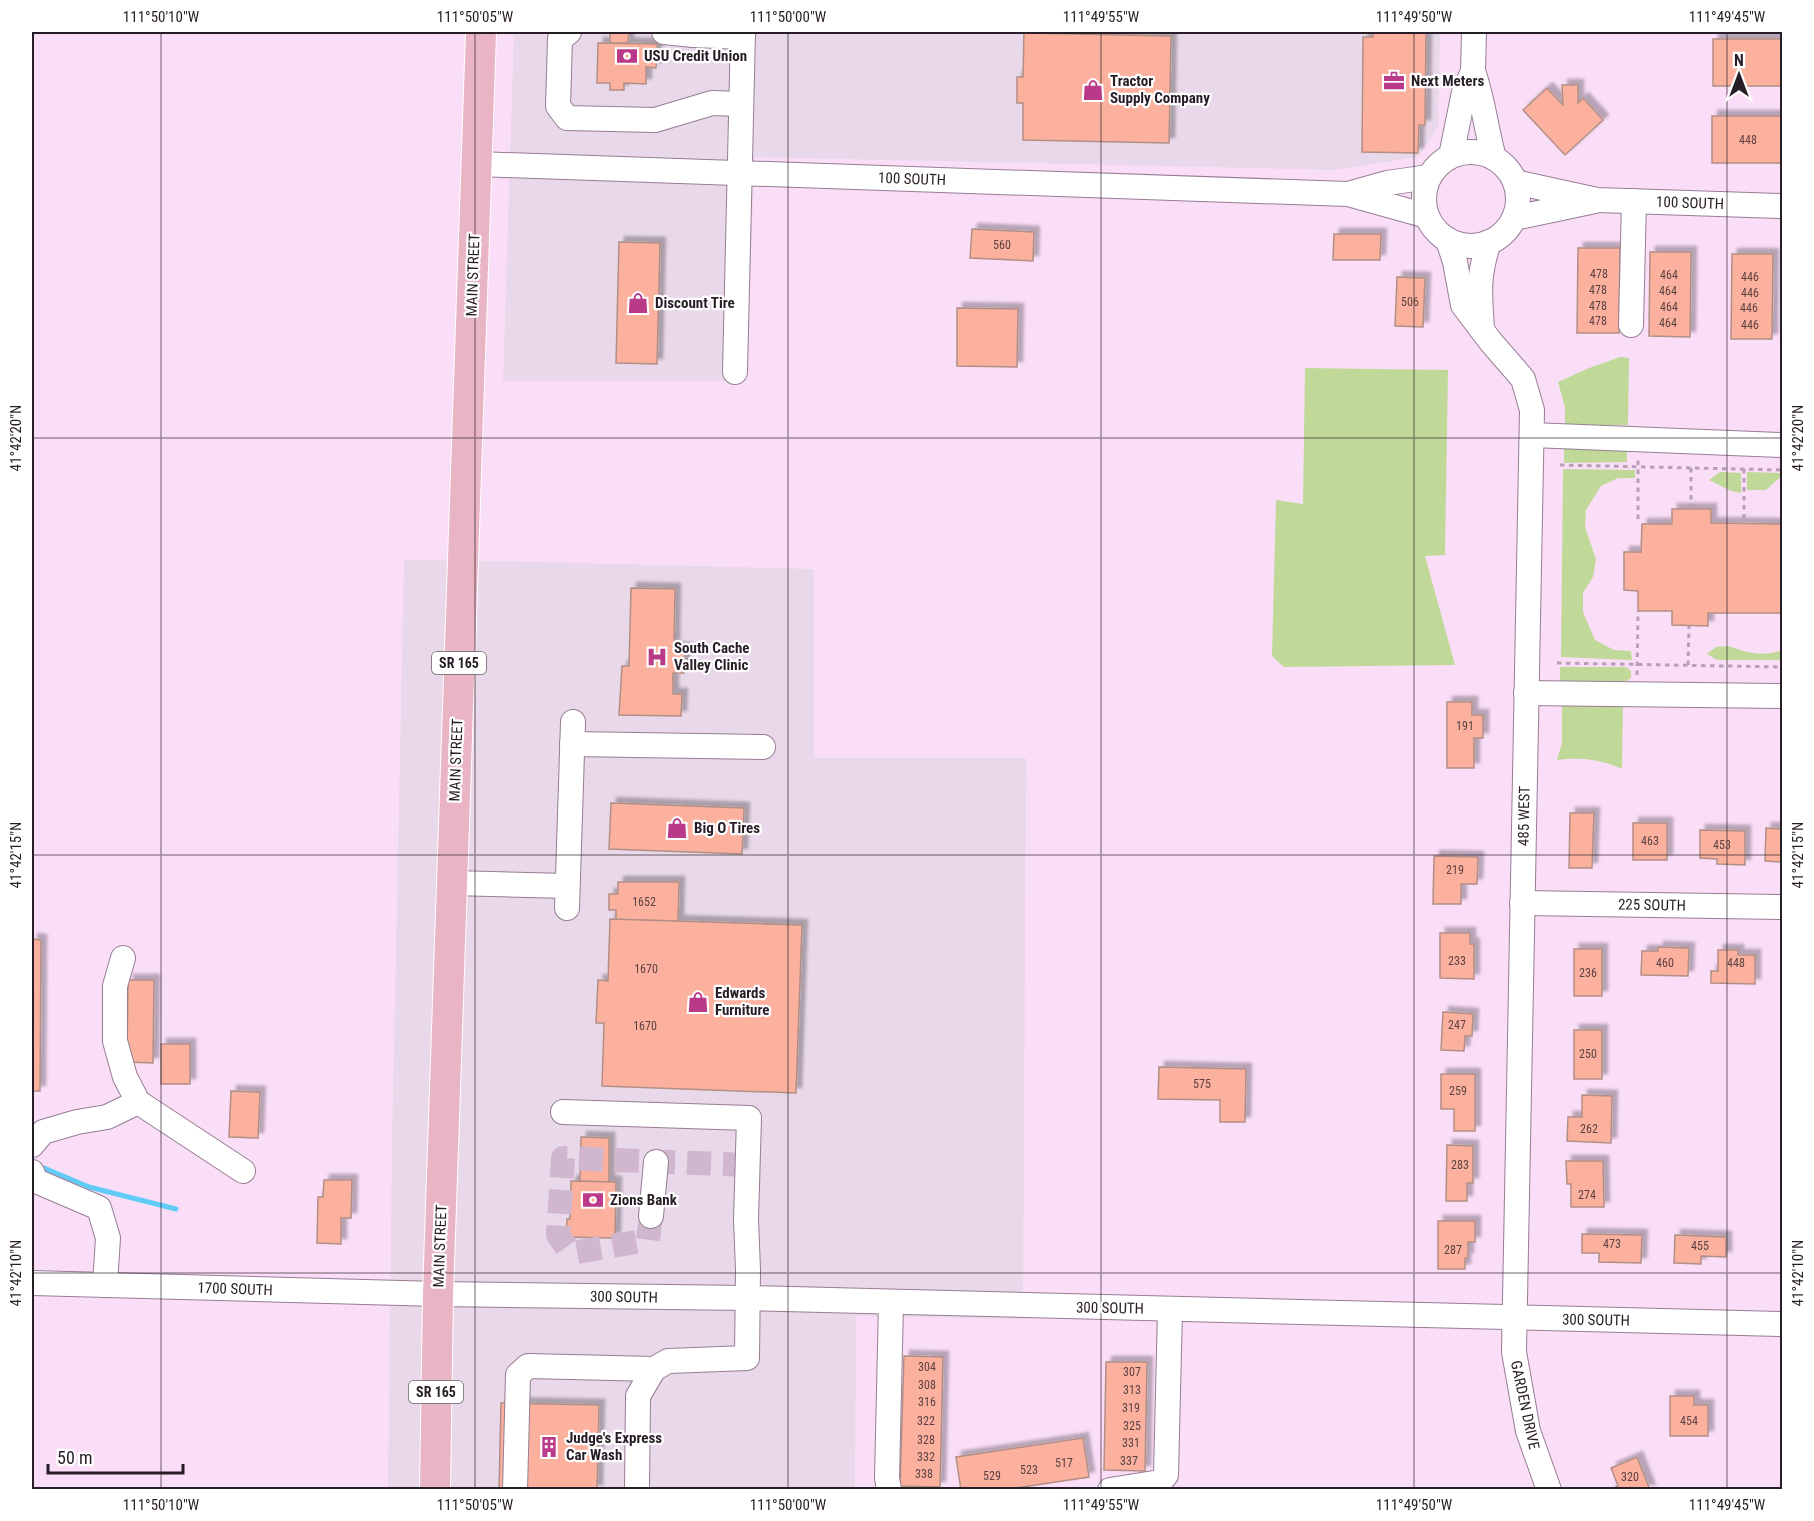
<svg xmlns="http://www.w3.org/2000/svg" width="1814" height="1521" font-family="'Roboto Condensed',sans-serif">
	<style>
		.commercial { fill: #e9d8e9 }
		.green { fill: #c1d998 }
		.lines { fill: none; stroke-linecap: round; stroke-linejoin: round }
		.stream { stroke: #62cbf6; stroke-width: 5 }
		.building { fill: #fbb19d; stroke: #b28f85; stroke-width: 1.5; filter: url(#shadow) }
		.minor-tunnel { stroke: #d0b7ce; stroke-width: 24; stroke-dasharray: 24 12; stroke-linecap: butt }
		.minor-casing { stroke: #967d94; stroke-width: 26 }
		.major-casing { stroke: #fff; stroke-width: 32 }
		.path { stroke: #b6a0b4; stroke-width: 3; stroke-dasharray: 4.5 4.5; stroke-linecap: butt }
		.minor { stroke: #fff; stroke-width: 24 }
		.major { stroke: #e9b5c4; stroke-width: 30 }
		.ticks { fill: none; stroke: #271d26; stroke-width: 1.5; stroke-opacity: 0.45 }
		.labels { text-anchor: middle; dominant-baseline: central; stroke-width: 4.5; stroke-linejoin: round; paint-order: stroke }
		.number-label { font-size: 12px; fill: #5c4244 }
		.shield { fill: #fff; stroke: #686167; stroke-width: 1.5 }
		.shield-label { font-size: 14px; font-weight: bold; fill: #271d26 }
		.poi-label { font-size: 15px; font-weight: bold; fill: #271d26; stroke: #fff; text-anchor: start }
		.street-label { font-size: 15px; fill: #271d26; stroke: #fff }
		.neatline { fill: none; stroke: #271d26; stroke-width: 2 }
		.ticks-label { font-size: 15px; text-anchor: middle; fill: #271d26 }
	</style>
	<defs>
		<filter id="shadow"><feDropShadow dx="5.5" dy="-5.5" stdDeviation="1.5" flood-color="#0004"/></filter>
	</defs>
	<rect width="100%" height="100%" fill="#fadef8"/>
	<!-- commercial -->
	<g class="commercial">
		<polygon points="514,32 1440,32 1438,127 1418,157 1334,170 755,157 746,381 503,381"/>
		<polygon points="404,560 503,561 814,569 814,758 1026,758 1023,1319 856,1316 855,1489 388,1490 392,1146"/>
	</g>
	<!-- green -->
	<g class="green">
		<polygon points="1620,357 1629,358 1628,425 1565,425 1565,407 1558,382 1589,368"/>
		<polygon points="1305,368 1448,370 1445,555 1425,556 1455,665 1284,667 1272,656 1276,500 1303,504"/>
		<polygon points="1564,448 1627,448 1627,462 1564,463"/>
		<polygon points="1563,469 1635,470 1635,478 1618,478 1601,486 1586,510 1585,527 1596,559 1593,577 1583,593 1583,612 1595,640 1614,650 1631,651 1632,660 1561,657"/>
		<polygon points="1720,472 1741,473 1741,493 1731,491 1709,480"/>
		<polygon points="1747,472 1782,473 1782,476 1766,490 1747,490"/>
		<path d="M 1728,646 C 1748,653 1762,657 1782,650 L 1782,660 L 1717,660 L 1707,654 L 1716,647 Z"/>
		<polygon points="1560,667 1626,667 1631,671 1631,678 1626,681 1560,681"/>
		<path d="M 1562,703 L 1623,704 L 1622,769 C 1600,759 1581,757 1557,760 L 1562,743 Z"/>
	</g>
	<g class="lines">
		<!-- stream -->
		<polyline class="stream" points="44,1168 89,1187 176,1209"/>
	</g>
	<!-- building -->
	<g class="building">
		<polygon points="610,32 629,32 628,43 610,43"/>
		<polygon points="1373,32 1426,32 1425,125 1419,125 1418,153 1362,152 1363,37 1373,37"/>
		<polygon points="1024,33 1171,36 1169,143 1023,140 1023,103 1017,103 1017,77 1023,77"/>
		<rect x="1713" y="39" width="69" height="47"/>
		<polygon points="598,43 657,44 656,68 646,67 646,84 624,83 624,90 610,90 610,83 597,83"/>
		<polygon points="1562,85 1578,85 1578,103 1583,98 1603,120 1565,155 1523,110 1547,88 1563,105"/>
		<rect x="1712" y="116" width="70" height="47"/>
		<polygon points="972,229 1034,232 1033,261 970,258"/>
		<polygon points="1334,234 1381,234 1380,260 1333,260"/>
		<polygon points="619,242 660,243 657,364 616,363"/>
		<polygon points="1578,248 1620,248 1619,333 1577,333"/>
		<polygon points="1650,252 1691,252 1690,337 1649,336"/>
		<polygon points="1732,254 1773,254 1772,339 1731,339"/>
		<polygon points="1397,277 1425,278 1423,327 1395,326"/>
		<polygon points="957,308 1018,309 1017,367 957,366"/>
		<polygon points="1672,509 1711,509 1711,523 1782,524 1782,613 1708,613 1708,626 1672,625 1672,611 1638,611 1638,591 1624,590 1624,552 1641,552 1642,524 1672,524"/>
		<polygon points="631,588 675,589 674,648 685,648 684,673 673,673 673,694 682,694 681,716 619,715 622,666 629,666"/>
		<polygon points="1447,702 1472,702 1472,715 1483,715 1483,738 1474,738 1474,768 1447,768"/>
		<polygon points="611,803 744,808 742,854 609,849"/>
		<polygon points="1570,813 1594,813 1592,868 1569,868"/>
		<rect x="1633" y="823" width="34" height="37"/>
		<polygon points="1766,828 1782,829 1782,862 1765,861"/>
		<polygon points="1700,830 1745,831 1745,865 1717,864 1717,859 1700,858"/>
		<polygon points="1434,856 1478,857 1477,884 1461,884 1461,904 1433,904"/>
		<polygon points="618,882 679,882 678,921 616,920 616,910 609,910 609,894 618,894"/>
		<polygon points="610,919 802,925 796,1093 602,1086 604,1023 596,1023 598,980 608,981"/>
		<polygon points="1440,933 1470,933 1470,944 1474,944 1474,979 1440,978"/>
		<polygon points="32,939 41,940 40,1091 32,1091"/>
		<polygon points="1658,947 1689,948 1688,976 1641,975 1642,951 1658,951"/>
		<rect x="1574" y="949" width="28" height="47"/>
		<polygon points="1718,950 1738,950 1738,955 1755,955 1755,984 1711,983 1711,971 1718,971"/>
		<polygon points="128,980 154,980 153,1063 127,1062"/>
		<polygon points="1443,1012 1473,1014 1472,1036 1465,1036 1464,1051 1441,1050"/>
		<rect x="1574" y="1030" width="28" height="49"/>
		<rect x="161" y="1044" width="29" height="40"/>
		<polygon points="1159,1067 1246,1069 1245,1122 1220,1122 1220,1100 1158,1099"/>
		<polygon points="1441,1074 1475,1074 1475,1131 1454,1131 1454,1109 1441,1109"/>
		<polygon points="231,1091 260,1092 258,1138 229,1137"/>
		<polygon points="1582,1095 1612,1096 1611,1143 1567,1141 1568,1117 1582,1117"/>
		<polygon points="581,1137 609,1138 609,1182 580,1181"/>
		<polygon points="1447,1145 1473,1146 1473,1183 1467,1183 1467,1201 1446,1201"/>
		<polygon points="1566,1161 1603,1161 1604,1207 1571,1207 1571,1184 1567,1184"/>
		<polygon points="324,1180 352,1180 351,1218 341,1218 341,1244 317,1243 318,1197 323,1197"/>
		<polygon points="571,1181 616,1182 615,1238 566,1237 567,1219 570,1219"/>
		<polygon points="1438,1221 1475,1221 1475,1242 1468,1242 1468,1258 1465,1258 1465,1269 1438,1269"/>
		<polygon points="1582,1234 1642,1235 1641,1263 1599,1262 1599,1253 1582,1253"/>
		<polygon points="1675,1235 1726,1237 1726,1257 1701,1256 1701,1264 1674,1263"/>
		<polygon points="904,1356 943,1357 940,1487 900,1486"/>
		<polygon points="1106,1362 1147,1362 1145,1471 1104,1470"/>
		<polygon points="1670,1396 1694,1396 1694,1405 1708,1405 1708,1436 1670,1436"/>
		<polygon points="501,1403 599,1405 597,1490 499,1490"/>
		<polygon points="1083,1438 1089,1477 1003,1490 961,1490 956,1457"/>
		<polygon points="1637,1457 1650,1490 1611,1490 1618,1486 1611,1468"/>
	</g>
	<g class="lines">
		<!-- minor-tunnel -->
		<polyline class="minor-tunnel" points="651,1216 648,1240 577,1252 567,1248 558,1235 563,1158 748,1165"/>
		<defs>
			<g id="minor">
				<polyline points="569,32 560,39 558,106 567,118 655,120 712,103 741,104"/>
				<polyline points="664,32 693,35 743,37"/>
				<path d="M 1473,71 C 1483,99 1486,129 1494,158"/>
				<circle cx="1471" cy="199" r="47"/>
				<polyline points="1451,156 1464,92 1473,71 1474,32"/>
				<polyline points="477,164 1348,194 1427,216"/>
				<polyline points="1515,182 1597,200 1782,206"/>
				<polyline points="1348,194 1387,183 1429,177"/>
				<polyline points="1514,218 1595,201"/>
				<polyline points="1448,240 1455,262 1463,305 1491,342 1523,379 1532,410 1514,1352 1528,1431 1549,1490"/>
				<polyline points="1631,325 1634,201"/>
				<path d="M 1482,330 C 1480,294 1477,278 1489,242"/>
				<polyline points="735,372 743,32"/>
				<polyline points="1532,435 1782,445"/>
				<polyline points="1526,693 1782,696"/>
				<polyline points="572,744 763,747"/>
				<polyline points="452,883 567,886"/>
				<polyline points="1522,903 1782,907"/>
				<polyline points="567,908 573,722"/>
				<polyline points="123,958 115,986 115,1041 125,1077 138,1102"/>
				<polyline points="563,1112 749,1118 746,1219 748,1270 747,1358 668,1361 654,1369 638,1396 637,1490"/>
				<polyline points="32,1145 43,1132 77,1122 107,1117 138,1102 243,1171"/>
				<polyline points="32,1172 36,1181 99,1208 108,1238 105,1285"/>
				<polyline points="651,1216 656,1162"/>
				<polyline points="32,1283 438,1294 747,1298 1782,1324"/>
				<polyline points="515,1490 518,1375 528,1366 654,1369"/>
				<polyline points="889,1490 887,1478 891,1303"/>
				<polyline points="1110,1490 1160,1482 1166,1475 1170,1310"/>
			</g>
			<polyline id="major" points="435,1490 438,1294 481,32"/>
		</defs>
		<!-- minor casing -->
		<use href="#minor" class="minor-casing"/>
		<!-- major casing -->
		<use href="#major" class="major-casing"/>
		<!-- path -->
		<g class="path">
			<polyline points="1560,465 1782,470"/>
			<polyline points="1691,468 1691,509"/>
			<polyline points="1744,469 1744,524"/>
			<polyline points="1638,519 1638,460"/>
			<polyline points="1557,663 1782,667"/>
			<polyline points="1688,665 1689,626"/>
			<polyline points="1637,675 1638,611"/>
		</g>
		<!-- minor -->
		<use href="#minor" class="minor"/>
		<!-- major -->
		<use href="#major" class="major"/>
	</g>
	<!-- ticks -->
	<path class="ticks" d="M 161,32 L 161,1490M 475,32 L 475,1490M 788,32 L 788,1490M 1101,32 L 1101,1490M 1414,32 L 1414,1490M 1727,32 L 1727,1490M 32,438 L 1782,438M 32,855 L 1782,855M 32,1273 L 1782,1273"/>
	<!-- icons -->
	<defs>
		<symbol id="bank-bare" viewBox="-9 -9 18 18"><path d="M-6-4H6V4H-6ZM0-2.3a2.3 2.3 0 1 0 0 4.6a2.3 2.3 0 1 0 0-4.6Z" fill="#b83a88" stroke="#fff" stroke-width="2.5" paint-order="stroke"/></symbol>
		<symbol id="office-bare" viewBox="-9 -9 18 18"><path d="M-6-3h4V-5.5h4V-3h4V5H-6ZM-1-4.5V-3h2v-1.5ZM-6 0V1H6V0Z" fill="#b83a88" stroke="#fff" stroke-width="2.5" paint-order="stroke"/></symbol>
		<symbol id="shop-bare" viewBox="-9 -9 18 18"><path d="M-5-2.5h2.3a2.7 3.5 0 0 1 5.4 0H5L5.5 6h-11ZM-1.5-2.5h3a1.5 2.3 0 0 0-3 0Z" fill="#b83a88" stroke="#fff" stroke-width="2.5" paint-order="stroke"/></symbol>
		<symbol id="hospital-bare" viewBox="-9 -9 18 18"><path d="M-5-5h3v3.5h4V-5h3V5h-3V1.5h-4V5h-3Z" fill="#b83a88" stroke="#fff" stroke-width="2.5" paint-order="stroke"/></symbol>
		<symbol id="building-bare" viewBox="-9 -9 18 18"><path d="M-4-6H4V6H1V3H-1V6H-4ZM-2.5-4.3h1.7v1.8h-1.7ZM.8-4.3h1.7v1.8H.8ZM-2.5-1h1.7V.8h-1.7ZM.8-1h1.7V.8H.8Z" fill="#b83a88" stroke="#fff" stroke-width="2.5" paint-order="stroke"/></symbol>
	</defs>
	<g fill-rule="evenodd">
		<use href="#bank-bare" x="612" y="41" width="30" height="30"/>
		<use href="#office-bare" x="1379" y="66" width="30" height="30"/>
		<use href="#shop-bare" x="1078" y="75" width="30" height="30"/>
		<use href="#shop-bare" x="623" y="288" width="30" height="30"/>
		<use href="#hospital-bare" x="642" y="642" width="30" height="30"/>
		<use href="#shop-bare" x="662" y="813" width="30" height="30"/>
		<use href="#shop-bare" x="683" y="987" width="30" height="30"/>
		<use href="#bank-bare" x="578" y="1185" width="30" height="30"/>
		<use href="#building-bare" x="534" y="1432" width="30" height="30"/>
	</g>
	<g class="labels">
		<!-- number labels -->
		<g class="number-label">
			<text x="1748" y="140">448</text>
			<text x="1002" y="245">560</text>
			<text x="1599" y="274">478</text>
			<text x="1669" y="275">464</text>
			<text x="1750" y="277">446</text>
			<text x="1598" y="290">478</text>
			<text x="1668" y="291">464</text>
			<text x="1750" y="293">446</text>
			<text x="1410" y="302">506</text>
			<text x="1598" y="306">478</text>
			<text x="1669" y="307">464</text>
			<text x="1749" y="308">446</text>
			<text x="1598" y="321">478</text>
			<text x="1668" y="323">464</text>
			<text x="1750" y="325">446</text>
			<text x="1465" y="726">191</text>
			<text x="1650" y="841">463</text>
			<text x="1722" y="845">453</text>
			<text x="1455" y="870">219</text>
			<text x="644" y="902">1652</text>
			<text x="1457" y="961">233</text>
			<text x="1665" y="963">460</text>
			<text x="1736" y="963">448</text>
			<text x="646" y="969">1670</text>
			<text x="1588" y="973">236</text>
			<text x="1457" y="1025">247</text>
			<text x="645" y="1026">1670</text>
			<text x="1588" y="1054">250</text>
			<text x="1202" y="1084">575</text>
			<text x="1458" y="1091">259</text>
			<text x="1589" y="1129">262</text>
			<text x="1460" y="1165">283</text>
			<text x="1587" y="1195">274</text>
			<text x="1612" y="1244">473</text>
			<text x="1700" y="1246">455</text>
			<text x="1453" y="1250">287</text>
			<text x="927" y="1367">304</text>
			<text x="1132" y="1372">307</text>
			<text x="927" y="1385">308</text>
			<text x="1132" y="1390">313</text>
			<text x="927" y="1402">316</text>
			<text x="1131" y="1408">319</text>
			<text x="926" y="1421">322</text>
			<text x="1689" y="1421">454</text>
			<text x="1132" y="1426">325</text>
			<text x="926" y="1440">328</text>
			<text x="1131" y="1443">331</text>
			<text x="926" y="1457">332</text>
			<text x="1129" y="1461">337</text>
			<text x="1064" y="1463">517</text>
			<text x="1029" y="1470">523</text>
			<text x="924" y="1474">338</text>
			<text x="992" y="1476">529</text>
			<text x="1630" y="1477">320</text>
		</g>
		<!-- shield labels -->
		<g class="shield">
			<rect x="432" y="652" width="54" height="22" rx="4.5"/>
			<rect x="409" y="1381" width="54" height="22" rx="4.5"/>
		</g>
		<g class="shield-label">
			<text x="459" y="663">SR 165</text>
			<text x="436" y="1392">SR 165</text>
		</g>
		<!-- poi labels -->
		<g class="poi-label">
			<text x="644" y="56">USU Credit Union</text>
			<text x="1110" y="81">Tractor<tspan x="1110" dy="17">Supply Company</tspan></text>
			<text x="1411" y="81">Next Meters</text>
			<text x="655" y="303">Discount Tire</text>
			<text x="674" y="648">South Cache<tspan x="674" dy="17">Valley Clinic</tspan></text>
			<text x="694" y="828">Big O Tires</text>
			<text x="715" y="993">Edwards<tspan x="715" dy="17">Furniture</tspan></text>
			<text x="610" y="1200">Zions Bank</text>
			<text x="566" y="1438">Judge's Express<tspan x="566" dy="17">Car Wash</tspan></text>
		</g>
		<!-- street labels -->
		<g class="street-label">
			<text transform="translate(912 179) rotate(2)">100 SOUTH</text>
			<text transform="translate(1690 203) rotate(2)">100 SOUTH</text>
			<text transform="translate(473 275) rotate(-88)">MAIN STREET</text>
			<text transform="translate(456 760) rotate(-88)">MAIN STREET</text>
			<text transform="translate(1524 816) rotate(-89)">485 WEST</text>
			<text transform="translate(1652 905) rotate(1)">225 SOUTH</text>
			<text transform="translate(440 1246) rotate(-88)">MAIN STREET</text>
			<text transform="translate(235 1289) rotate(2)">1700 SOUTH</text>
			<text transform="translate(624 1297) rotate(1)">300 SOUTH</text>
			<text transform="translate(1110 1308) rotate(1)">300 SOUTH</text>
			<text transform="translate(1596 1320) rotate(1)">300 SOUTH</text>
			<text transform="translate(1525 1405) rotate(78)">GARDEN DRIVE</text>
		</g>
	</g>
	<!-- border -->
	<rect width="1814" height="1521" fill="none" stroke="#ffffff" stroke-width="66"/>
	<!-- north arrow -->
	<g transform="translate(1739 75)" stroke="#ffffff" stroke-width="4.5" paint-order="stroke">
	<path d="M0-4.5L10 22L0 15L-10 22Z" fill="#271d26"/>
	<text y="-9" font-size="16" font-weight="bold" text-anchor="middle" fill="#271d26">N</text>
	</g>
	<!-- scale -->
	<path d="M48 1464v9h135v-9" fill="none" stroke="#271d26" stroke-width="3"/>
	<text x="57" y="1464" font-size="18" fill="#271d26" stroke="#ffffff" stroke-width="4.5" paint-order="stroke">50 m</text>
	<rect x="33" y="33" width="1748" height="1455" class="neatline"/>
	<g class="ticks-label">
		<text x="161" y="22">111°50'10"W</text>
		<text x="475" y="22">111°50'05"W</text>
		<text x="788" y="22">111°50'00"W</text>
		<text x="1101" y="22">111°49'55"W</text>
		<text x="1414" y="22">111°49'50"W</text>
		<text x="1727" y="22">111°49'45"W</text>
		<text transform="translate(16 438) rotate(-90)" y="5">41°42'20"N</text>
		<text transform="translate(1798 438) rotate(-90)" y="5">41°42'20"N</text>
		<text transform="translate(16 855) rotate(-90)" y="5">41°42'15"N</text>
		<text transform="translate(1798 855) rotate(-90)" y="5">41°42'15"N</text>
		<text transform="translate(16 1273) rotate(-90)" y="5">41°42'10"N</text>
		<text transform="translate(1798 1273) rotate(-90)" y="5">41°42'10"N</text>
		<text x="161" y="1510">111°50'10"W</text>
		<text x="475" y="1510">111°50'05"W</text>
		<text x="788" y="1510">111°50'00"W</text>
		<text x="1101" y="1510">111°49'55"W</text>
		<text x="1414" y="1510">111°49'50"W</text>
		<text x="1727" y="1510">111°49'45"W</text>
	</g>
</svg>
